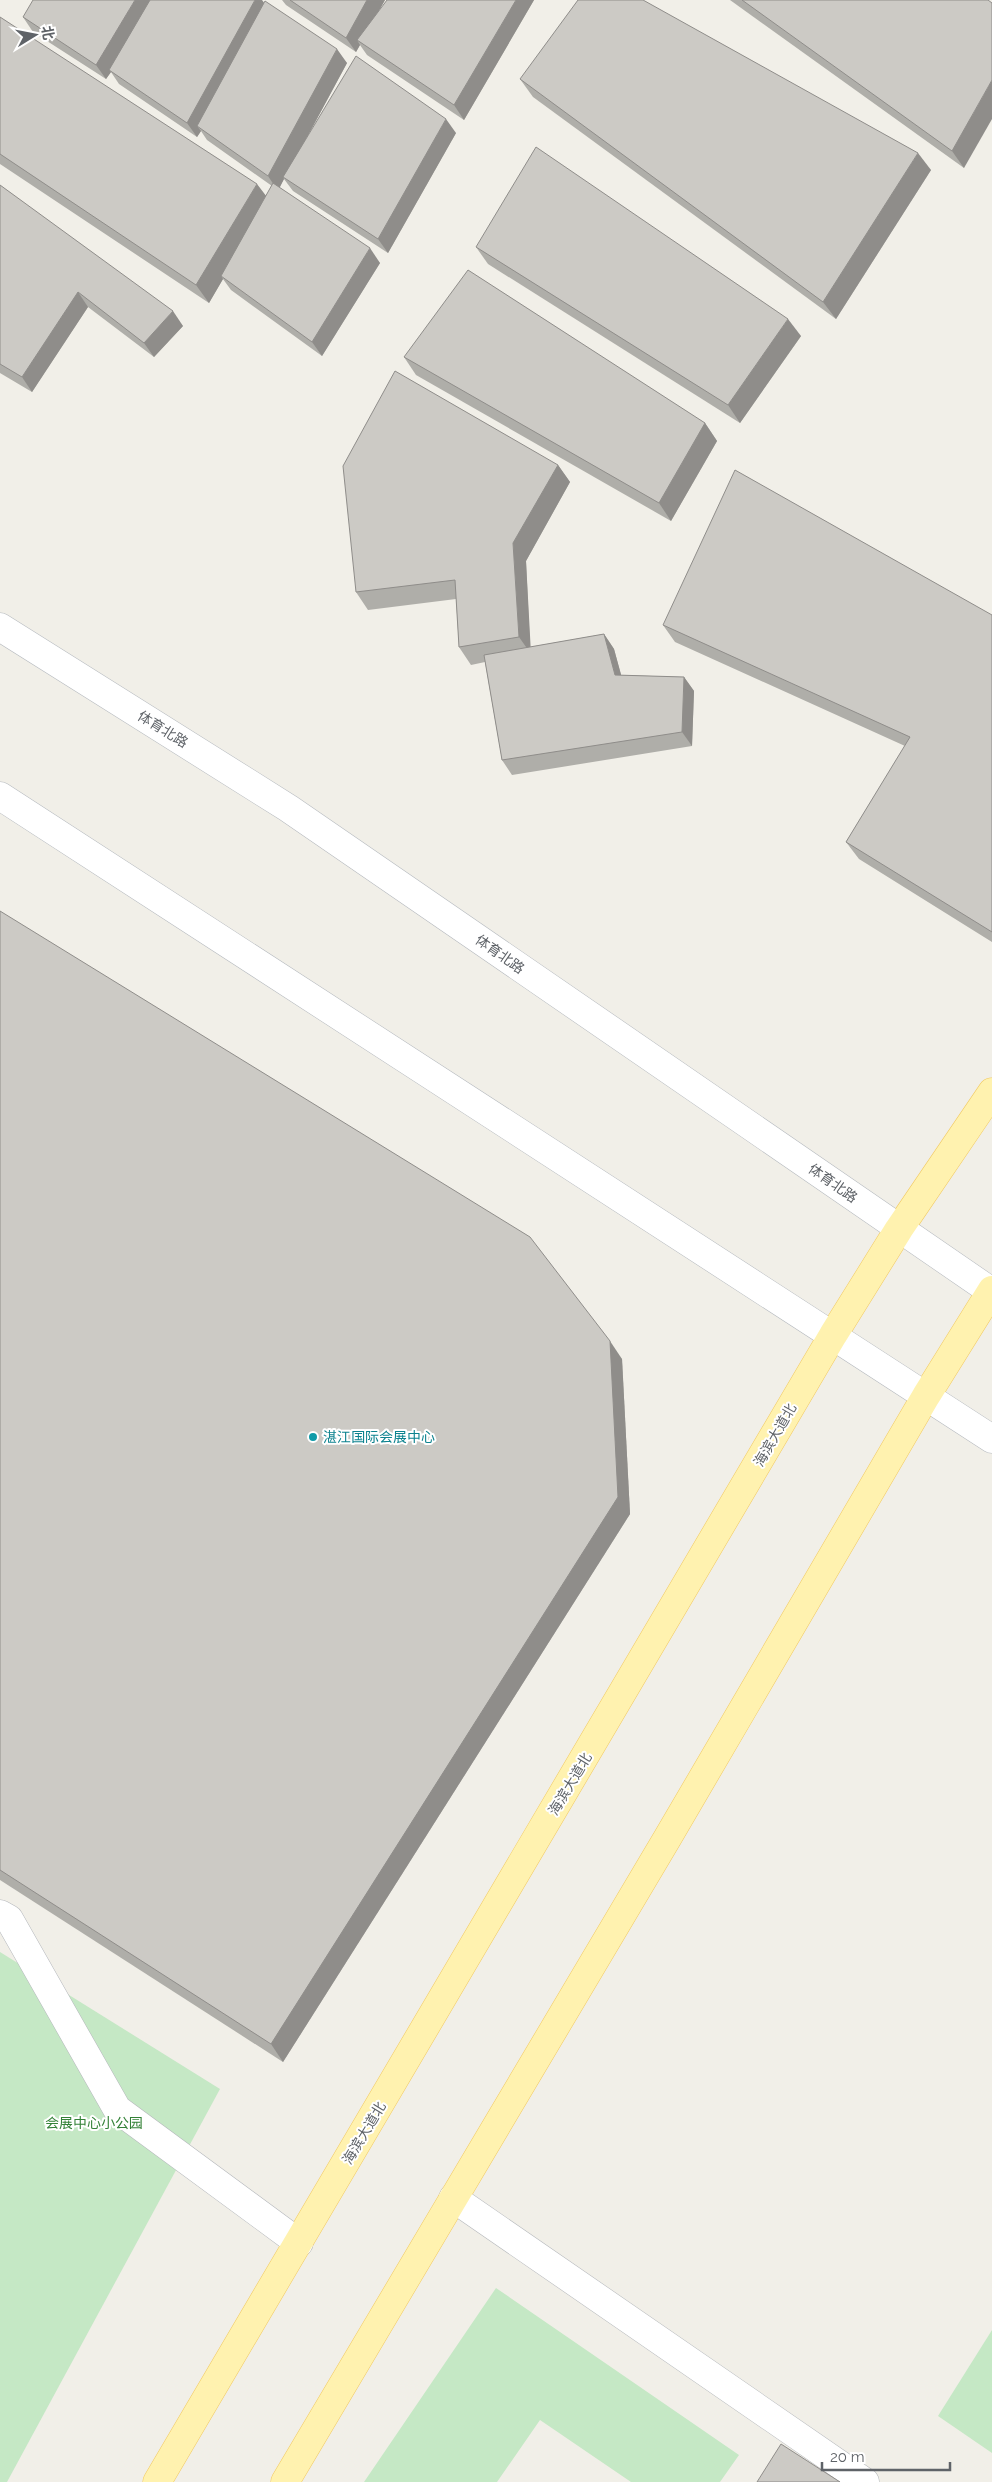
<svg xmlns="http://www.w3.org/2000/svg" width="992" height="2482" font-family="Raleway,'Noto Sans SC',sans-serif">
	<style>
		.green { fill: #c5e8c5 }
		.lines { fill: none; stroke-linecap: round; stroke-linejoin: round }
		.minor-casing { stroke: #b5b8bc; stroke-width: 29 }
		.tertiary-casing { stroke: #b5b8bc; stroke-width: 29 }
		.secondary-casing { stroke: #b6babf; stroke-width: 29 }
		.primary-casing { stroke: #f2c960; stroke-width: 29 }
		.minor { stroke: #fff; stroke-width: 28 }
		.tertiary { stroke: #fff; stroke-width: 28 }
		.secondary { stroke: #fff; stroke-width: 28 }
		.primary { stroke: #fff2af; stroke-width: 28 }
		.wall { fill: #afaea9 }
		.shaded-wall { fill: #8f8d8a }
		.building { fill: #cccac5; stroke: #8f8d8a }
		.culture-dot { fill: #0f9aa8; stroke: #fff; stroke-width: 2 }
		.labels { text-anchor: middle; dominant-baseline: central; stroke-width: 4; stroke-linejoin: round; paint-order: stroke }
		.street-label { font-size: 14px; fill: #5f6368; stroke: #fff }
		.culture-label { font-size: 14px; fill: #0d838f; stroke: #fff; text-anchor: start }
		.park-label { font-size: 14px; fill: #348238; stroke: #fff }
	</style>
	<rect width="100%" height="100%" fill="#f1efe8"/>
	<!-- green -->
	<g class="green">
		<polygon points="0,1952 220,2089 7,2482 0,2482"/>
		<polygon points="496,2288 739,2455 720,2482 631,2482 540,2420 497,2482 364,2482"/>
		<polygon points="992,2330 992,2453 938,2416"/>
	</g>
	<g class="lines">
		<defs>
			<polyline id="minor" points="0,1914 9,1919 117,2109 299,2243"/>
			<polyline id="tertiary" points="453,2198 865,2482"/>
			<g id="secondary">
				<polyline points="0,627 288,808 992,1292"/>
				<polyline points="0,796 992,1439"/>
			</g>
			<g id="primary">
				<polyline points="157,2482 833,1335 899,1229 992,1092"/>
				<polyline points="285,2482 668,1837 926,1396 992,1290"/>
			</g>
		</defs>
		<!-- minor casing -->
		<use href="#minor" class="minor-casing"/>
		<!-- tertiary casing -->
		<use href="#tertiary" class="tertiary-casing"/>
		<!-- secondary casing -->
		<use href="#secondary" class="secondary-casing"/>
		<!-- primary casing -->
		<use href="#primary" class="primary-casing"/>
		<!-- minor -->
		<use href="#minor" class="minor"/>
		<!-- tertiary -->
		<use href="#tertiary" class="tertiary"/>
		<!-- secondary -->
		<use href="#secondary" class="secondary"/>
		<!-- primary -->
		<use href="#primary" class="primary"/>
	</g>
	<!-- wall -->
	<g class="wall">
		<polygon points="282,0 385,0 378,12 534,0 464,120 367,55 360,45 356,52 286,5"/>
		<polygon points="730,0 988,0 964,168"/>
		<polygon points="264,3 347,63 304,143 456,133 388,253 293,191 284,179 279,187 380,263 322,356 231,290 223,279 209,303 0,164 0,17 266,196 272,186 207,140 201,131 197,137 119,84 111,72 106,79 33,32 23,17"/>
		<polygon points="520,79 931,170 836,319 533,97"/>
		<polygon points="0,185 183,326 154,357 88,307 32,392 0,373"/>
		<polygon points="476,247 801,336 740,423 488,264"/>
		<polygon points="404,357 705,423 717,441 671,521 416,375"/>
		<polygon points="558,465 570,482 526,561 530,647 604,634 614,649 621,675 684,677 694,691 692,746 512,775 502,760 485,662 471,665 459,647 456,599 368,610 356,592"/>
		<polygon points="992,615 992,942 859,859 846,842 905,746 675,642 663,625"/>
		<polygon points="0,911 622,1359 630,1514 283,2062 0,1880"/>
	</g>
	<!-- shaded-wall -->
	<g class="shaded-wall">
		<polygon points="135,0 154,0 109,70 111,72 106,79 96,65"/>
		<polygon points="255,0 262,0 268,8 197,126 201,131 197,137 187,123"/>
		<polygon points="367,0 385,0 361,43 357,40 360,45 356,52 346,38"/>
		<polygon points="516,0 534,0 464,120 454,105"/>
		<polygon points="337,49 347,63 285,178 283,177 284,179 278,191 268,176"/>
		<polygon points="992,80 992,119 964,168 952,151"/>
		<polygon points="446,119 456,133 388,253 378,239"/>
		<polygon points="918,153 931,170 836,319 823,302"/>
		<polygon points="257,184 270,201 221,276 223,279 209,303 196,285"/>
		<polygon points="370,248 380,263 322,356 312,342"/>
		<polygon points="78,292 88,307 32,392 22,377"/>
		<polygon points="173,311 183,326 154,357 144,343"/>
		<polygon points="788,319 801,336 740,423 728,405"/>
		<polygon points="705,423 717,441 671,521 659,503"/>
		<polygon points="558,465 570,482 526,561 531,654 519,637 513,543"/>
		<polygon points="604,634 614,649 625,689 615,675"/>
		<polygon points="684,677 694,691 692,746 682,732"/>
		<polygon points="610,1341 622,1359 630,1514 283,2062 271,2044"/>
	</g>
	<!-- building -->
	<g class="building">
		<polygon points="33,0 135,0 96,65 23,17"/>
		<polygon points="150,0 255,0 187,123 109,70"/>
		<polygon points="290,0 367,0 346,38"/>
		<polygon points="387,0 516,0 454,105 357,40"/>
		<polygon points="578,0 643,0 918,153 823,302 520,79"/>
		<polygon points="742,0 988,0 992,3 992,80 952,151"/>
		<polygon points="265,1 337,49 268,176 197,126"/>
		<polygon points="0,17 257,184 196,285 0,154"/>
		<polygon points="356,56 446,119 378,239 283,177"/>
		<polygon points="536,147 788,319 728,405 476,247"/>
		<polygon points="273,183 370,248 312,342 221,276"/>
		<polygon points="0,185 173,311 144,343 78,292 22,377 0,364"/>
		<polygon points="468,270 705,423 659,503 404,357"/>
		<polygon points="395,371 558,465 513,543 519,637 459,647 455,580 356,592 343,466"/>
		<polygon points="735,470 992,615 992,932 846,842 910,737 663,625"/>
		<polygon points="604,634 615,675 684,677 682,732 502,760 484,655"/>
		<polygon points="0,911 530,1237 610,1341 618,1497 271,2044 0,1870"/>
		<polygon points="781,2444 840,2482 757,2482"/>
	</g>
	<!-- markers -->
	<circle class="culture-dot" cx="313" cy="1437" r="5"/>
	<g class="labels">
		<!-- street labels -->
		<g class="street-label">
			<text transform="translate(163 729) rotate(32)">体育北路</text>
			<text transform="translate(500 954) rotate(35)">体育北路</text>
			<text transform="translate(833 1183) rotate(35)">体育北路</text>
			<text transform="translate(775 1435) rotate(-60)">海滨大道北</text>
			<text transform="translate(570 1784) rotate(-59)">海滨大道北</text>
			<text transform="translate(364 2133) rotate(-59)">海滨大道北</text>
		</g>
		<!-- culture labels -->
		<g class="culture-label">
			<text x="323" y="1437">湛江国际会展中心</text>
		</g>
		<!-- park labels -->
		<g class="park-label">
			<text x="94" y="2123">会展中心小公园</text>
		</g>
	</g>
	<!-- north arrow -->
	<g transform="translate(35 35) rotate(80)" stroke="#ffffff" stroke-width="4" paint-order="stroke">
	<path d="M0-4L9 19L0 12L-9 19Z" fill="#5f6368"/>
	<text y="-8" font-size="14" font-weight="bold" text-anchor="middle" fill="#5f6368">北</text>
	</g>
	<!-- scale -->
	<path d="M822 2462v8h128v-8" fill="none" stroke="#5f6368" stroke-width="2.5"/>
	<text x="830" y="2462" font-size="15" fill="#5f6368" stroke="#ffffff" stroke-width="4" paint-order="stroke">20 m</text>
</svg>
